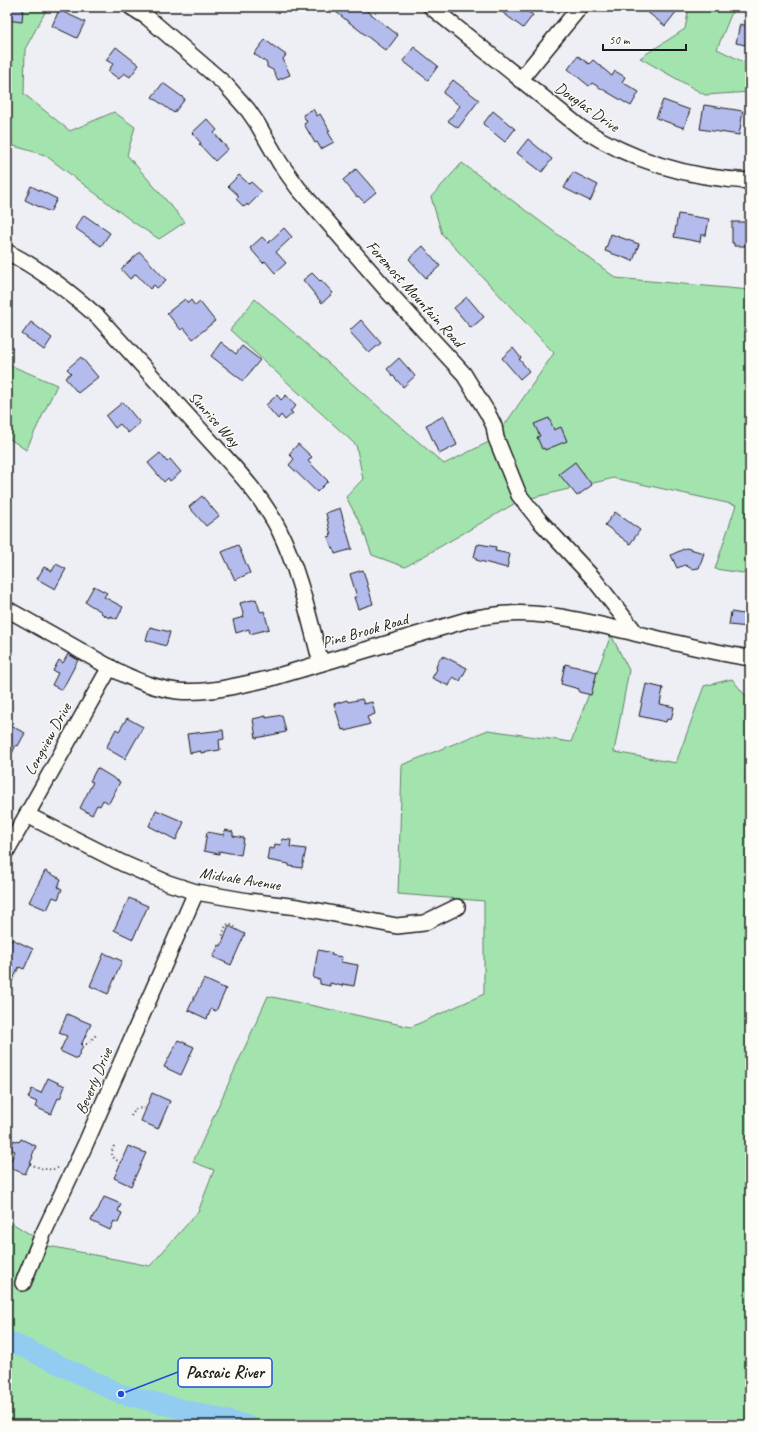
<svg xmlns="http://www.w3.org/2000/svg" width="757" height="1432" font-family="Caveat,sans-serif">
	<style>
		.green { fill: #a3e4ae; stroke: #608065 }
		.lines { fill: none; stroke-linecap: round; stroke-linejoin: round }
		.river { stroke: #92ccf1; stroke-width: 20 }
		.building { fill: #b4bced; stroke: #1c1c1c }
		.minor-casing { stroke: #1c1c1c; stroke-width: 18 }
		.path { stroke: #1c1c1c; stroke-width: 2; stroke-dasharray: 1 3; stroke-linecap: butt }
		.minor { stroke: #fdfcf7; stroke-width: 15 }
		.labels { text-anchor: middle; dominant-baseline: central; stroke-width: 3; stroke-linejoin: round; paint-order: stroke }
		.street-label { font-size: 16px; fill: #1c1c1c; stroke: #fdfcf7 }
		.leader { fill: none; stroke: #1d4ed8; stroke-width: 1.5 }
		.callout-dot { fill: #1d4ed8; stroke: #fdfcf7; stroke-width: 1.5 }
		.callout { fill: #fdfcf7; stroke: #1d4ed8; stroke-width: 1.5 }
		.callout-label { font-size: 17px; text-anchor: middle; font-weight: bold; fill: #1c1c1c }
	</style>
	<rect width="100%" height="100%" fill="#eeeff5"/>
	<filter id="ink" filterUnits="userSpaceOnUse"><feTurbulence type="fractalNoise" baseFrequency=".025" numOctaves="2"/><feDisplacementMap in="SourceGraphic" scale="8" xChannelSelector="R" yChannelSelector="G"/><feConvolveMatrix kernelMatrix="1 2 1 2 8 2 1 2 1" color-interpolation-filters="sRGB"/></filter>
	<g filter="url(#ink)">
		<!-- green -->
		<g class="green">
			<polygon points="7,7 48,7 25,49 24,94 70,131 114,112 135,127 127,155 185,222 159,239 133,222 45,155 7,144"/>
			<polygon points="689,7 734,7 717,49 750,65 750,92 705,95 640,58 685,29"/>
			<polygon points="462,163 616,278 750,290 750,574 715,569 736,505 614,478 519,501 405,567 372,555 362,527 346,497 363,479 356,445 230,330 255,299 444,464 495,439 554,353 442,234 431,197"/>
			<polygon points="7,364 57,385 26,450 7,437"/>
			<polygon points="611,635 629,670 614,752 676,763 704,686 732,679 748,699 745,781 750,781 750,1425 7,1425 7,1220 49,1246 150,1266 198,1212 214,1170 193,1162 268,996 411,1027 484,994 484,901 398,894 402,765 488,730 571,742"/>
		</g>
		<g class="lines">
			<!-- river -->
			<polyline class="river" points="7,1340 121,1394 247,1425"/>
		</g>
		<!-- building -->
		<g class="building">
			<polygon points="7,7 23,7 22,22 7,20"/>
			<polygon points="340,7 362,7 398,35 386,51 336,12"/>
			<polygon points="506,7 530,7 527,11 533,15 523,28 502,12"/>
			<polygon points="641,7 672,7 677,11 665,26"/>
			<polygon points="59,10 85,22 77,38 52,26"/>
			<polygon points="740,24 750,27 750,46 736,43"/>
			<polygon points="265,40 286,55 283,59 290,75 278,80 273,70 267,67 267,63 254,54"/>
			<polygon points="116,47 139,65 130,77 124,73 119,79 108,71 113,64 106,60"/>
			<polygon points="414,47 438,66 428,80 403,61"/>
			<polygon points="578,56 589,64 593,60 612,76 615,71 625,77 622,82 639,92 631,106 592,83 589,86 568,69"/>
			<polygon points="453,80 479,100 458,128 448,121 460,106 443,93"/>
			<polygon points="163,83 185,99 174,113 152,97"/>
			<polygon points="663,100 690,110 684,128 656,118"/>
			<polygon points="704,105 743,111 739,135 700,129"/>
			<polygon points="313,109 317,116 320,114 330,131 328,132 334,142 321,149 317,142 315,143 304,124 307,122 303,115"/>
			<polygon points="493,111 515,129 505,142 483,124"/>
			<polygon points="207,119 217,130 214,133 228,149 215,161 199,144 201,143 192,133"/>
			<polygon points="528,139 552,159 542,172 517,153"/>
			<polygon points="356,169 376,192 364,202 358,196 357,197 343,180"/>
			<polygon points="573,172 598,185 590,201 564,188"/>
			<polygon points="239,175 249,184 251,182 262,192 248,206 247,204 244,207 236,199 239,196 228,186"/>
			<polygon points="31,186 57,199 50,212 25,200"/>
			<polygon points="678,214 709,219 706,235 701,235 700,242 674,237"/>
			<polygon points="84,215 110,233 101,246 75,228"/>
			<polygon points="732,222 750,222 750,243 747,243 747,246 734,246 734,243 732,243"/>
			<polygon points="284,228 292,237 276,252 286,263 275,273 265,261 263,263 250,248 262,237 268,243"/>
			<polygon points="611,234 639,244 633,261 605,251"/>
			<polygon points="423,246 440,266 426,278 409,259"/>
			<polygon points="140,252 166,280 157,288 154,285 150,289 136,274 130,279 121,269"/>
			<polygon points="312,273 320,281 321,280 333,293 322,303 303,280"/>
			<polygon points="467,297 484,317 471,328 454,308"/>
			<polygon points="185,299 188,303 191,300 195,306 200,302 215,321 193,339 184,328 181,330 167,313"/>
			<polygon points="361,320 381,343 369,353 349,331"/>
			<polygon points="31,322 52,338 44,350 22,334"/>
			<polygon points="221,342 236,354 242,346 260,360 243,381 211,356"/>
			<polygon points="513,348 521,358 519,359 529,371 520,379 502,358"/>
			<polygon points="81,357 98,377 78,393 65,378 71,373 67,369"/>
			<polygon points="399,358 415,376 403,387 387,369"/>
			<polygon points="277,395 281,400 286,395 296,406 290,411 293,413 285,420 281,415 278,419 266,405"/>
			<polygon points="123,402 140,423 128,433 120,424 115,428 106,416"/>
			<polygon points="444,416 457,445 439,454 426,425"/>
			<polygon points="549,418 554,430 561,427 567,441 545,450 544,448 542,449 537,437 540,436 534,424"/>
			<polygon points="298,444 312,457 308,461 328,481 317,492 289,465 294,459 289,454"/>
			<polygon points="160,453 167,462 170,459 181,472 170,481 168,478 164,482 148,463"/>
			<polygon points="575,462 592,485 577,496 559,474"/>
			<polygon points="202,496 219,516 206,526 189,507"/>
			<polygon points="340,508 352,549 335,554 333,547 332,548 328,537 331,536 326,513"/>
			<polygon points="615,512 640,530 630,544 605,525"/>
			<polygon points="479,544 496,547 495,551 510,554 507,568 476,560 476,558 474,557 477,545 479,545"/>
			<polygon points="238,545 250,573 235,580 222,552"/>
			<polygon points="686,548 704,553 699,568 692,569 685,565 677,568 671,555"/>
			<polygon points="56,564 66,569 55,589 37,579 44,567 52,571"/>
			<polygon points="363,570 373,604 358,609 354,597 357,597 350,574"/>
			<polygon points="94,586 107,593 104,597 123,607 117,619 110,616 109,618 101,613 102,612 85,602"/>
			<polygon points="256,599 260,611 261,612 264,611 269,629 250,634 249,629 236,633 233,620 244,617 240,603"/>
			<polygon points="731,612 750,615 748,627 729,625"/>
			<polygon points="150,627 170,632 166,646 146,640"/>
			<polygon points="68,654 78,660 62,690 52,685 58,673 53,671 59,660 63,663"/>
			<polygon points="443,656 467,668 460,681 453,677 449,686 432,678 437,669 436,668 437,664 441,657 443,658"/>
			<polygon points="565,664 597,672 591,695 579,692 579,689 561,684"/>
			<polygon points="646,684 663,688 660,704 674,707 671,720 667,719 666,722 639,716"/>
			<polygon points="362,699 364,704 372,702 375,714 367,717 370,724 346,731 345,729 342,730 334,704 347,700 348,702"/>
			<polygon points="282,715 286,732 256,738 253,719 266,716 266,718"/>
			<polygon points="127,718 143,727 125,759 106,748 116,729 119,731"/>
			<polygon points="7,724 25,733 18,746 16,745 7,764"/>
			<polygon points="223,730 224,739 219,740 220,750 201,753 201,751 190,753 187,734"/>
			<polygon points="97,768 120,782 109,803 103,800 100,806 97,805 92,815 80,808 93,782 90,781"/>
			<polygon points="156,810 184,822 176,840 149,826"/>
			<polygon points="225,830 233,832 233,836 244,838 241,855 219,851 219,854 204,851 207,832 224,835"/>
			<polygon points="282,839 291,840 290,847 306,849 302,868 289,866 289,864 267,860 269,848 274,849 275,844 281,845"/>
			<polygon points="45,871 61,879 58,887 62,889 58,899 53,897 47,910 29,902"/>
			<polygon points="129,898 148,906 133,939 114,930"/>
			<polygon points="229,926 245,934 231,965 213,957 219,945 221,946"/>
			<polygon points="12,939 33,949 24,969 19,967 7,992 7,950"/>
			<polygon points="318,950 328,952 332,953 331,955 342,957 341,962 358,965 354,986 343,984 342,986 330,983 330,986 320,984 320,980 313,978"/>
			<polygon points="104,953 122,961 108,994 90,986"/>
			<polygon points="204,979 226,989 216,1011 211,1009 207,1019 188,1010"/>
			<polygon points="67,1014 91,1024 81,1045 83,1046 77,1059 60,1051 67,1036 59,1033"/>
			<polygon points="178,1040 194,1047 181,1075 164,1067"/>
			<polygon points="48,1078 65,1086 60,1099 58,1098 51,1114 35,1107 37,1102 28,1098 32,1089 41,1093"/>
			<polygon points="152,1093 170,1101 158,1129 141,1121"/>
			<polygon points="21,1139 36,1146 32,1156 33,1157 25,1174 8,1167 15,1151 10,1149 14,1140 19,1142"/>
			<polygon points="128,1146 146,1153 131,1186 114,1178"/>
			<polygon points="104,1197 121,1204 118,1211 122,1213 118,1223 114,1221 110,1230 91,1221 94,1214 96,1214"/>
		</g>
		<g class="lines">
			<defs>
				<g id="minor">
					<polyline points="131,7 147,17 225,84 248,110 257,123 280,163 298,188 392,296 463,373 487,412 494,426 496,438 519,495 539,520 593,578 636,633"/>
					<path d="M 431,7 L 581,128 C 632,161 689,178 750,181"/>
					<polyline points="520,80 580,7"/>
					<path d="M 7,252 C 41,269 70,292 98,317 C 134,356 169,395 204,434 C 231,464 261,494 279,530 C 299,571 309,618 321,663"/>
					<path d="M 7,609 C 30,622 53,635 76,648 C 107,666 141,687 177,691 C 207,694 239,685 268,679 L 467,620 C 526,605 577,619 634,633 C 673,642 711,652 750,658"/>
					<polyline points="27,815 122,863 168,883 196,892 248,901 298,907 397,926 424,923 457,907"/>
					<polyline points="7,850 110,667"/>
					<polyline points="23,1283 43,1234 85,1145 196,892"/>
				</g>
			</defs>
			<!-- minor casing -->
			<use href="#minor" class="minor-casing"/>
			<!-- path -->
			<g class="path">
				<polyline points="224,938 222,937 226,925 229,924 235,927"/>
				<polyline points="82,1044 87,1044 96,1035"/>
				<polyline points="131,1116 136,1109 142,1108 147,1110"/>
				<path d="M 114,1146 C 109,1156 114,1160 123,1163"/>
				<path d="M 30,1164 C 40,1168 49,1172 60,1167"/>
			</g>
			<!-- minor -->
			<use href="#minor" class="minor"/>
		</g>
	</g>
	<g class="labels">
		<!-- street labels -->
		<g class="street-label">
			<text transform="translate(587 107) rotate(35)">Douglas Drive</text>
			<text transform="translate(415 294) rotate(48)">Foremost Mountain Road</text>
			<text transform="translate(214 419) rotate(48)">Sunrise Way</text>
			<text transform="translate(365 631) rotate(-16)">Pine Brook Road</text>
			<text transform="translate(48 739) rotate(-61)">Longview Drive</text>
			<text transform="translate(240 879) rotate(9)">Midvale Avenue</text>
			<text transform="translate(94 1081) rotate(-67)">Beverly Drive</text>
		</g>
	</g>
	<!-- callouts -->
	<path class="leader" d="M121 1394L178 1372"/>
	<circle class="callout-dot" cx="121" cy="1394" r="4"/>
	<rect class="callout" x="178" y="1358" width="94" height="29" rx="4"/>
	<g class="callout-label">
		<text x="225" y="1378">Passaic River</text>
	</g>
	<!-- margin -->
	<rect width="757" height="1432" fill="none" stroke="#fdfcf7" stroke-width="24"/>
	<rect x="12" y="12" width="733" height="1408" fill="none" stroke="#1c1c1c" stroke-width="1.5" filter="url(#ink)"/>
	<!-- scale -->
	<path d="M603 44v6h83v-6" fill="none" stroke="#1c1c1c" stroke-width="2"/>
	<text x="609" y="44" font-size="12" fill="#1c1c1c" stroke="#fdfcf7" stroke-width="3" paint-order="stroke">50 m</text>
</svg>
